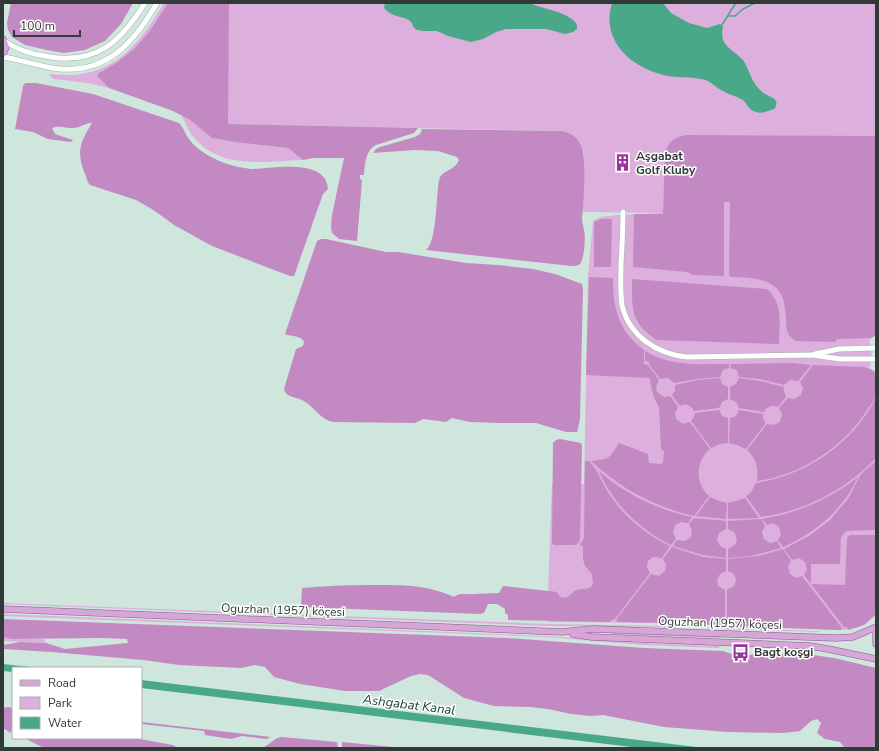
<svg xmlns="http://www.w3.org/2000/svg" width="879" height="751" font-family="'Nunito Sans',sans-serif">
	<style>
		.green { fill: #ddafdd }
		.forest { fill: #c289c2 }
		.water { fill: #48a887 }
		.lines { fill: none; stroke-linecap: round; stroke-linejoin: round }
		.stream { stroke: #48a887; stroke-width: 1.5 }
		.minor-casing { stroke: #a0b6ac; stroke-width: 6 }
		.major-casing { stroke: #8b5a8e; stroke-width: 7 }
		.minor { stroke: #fff; stroke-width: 5 }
		.major { stroke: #d6a6d7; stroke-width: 6 }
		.labels { text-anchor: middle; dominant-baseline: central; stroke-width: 3; stroke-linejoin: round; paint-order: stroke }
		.poi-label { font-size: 12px; font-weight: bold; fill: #313a36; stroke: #fff; text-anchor: start }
		.street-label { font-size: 12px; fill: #313a36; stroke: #fff }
		.water-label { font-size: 13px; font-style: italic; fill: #184234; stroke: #fff }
	</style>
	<rect width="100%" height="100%" fill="#cfe6dc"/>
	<!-- green -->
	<g class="green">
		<path d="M 164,3 L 168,3 L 149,32 L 134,49 L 116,63 L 99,73 L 97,76 L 109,88 L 87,83 L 54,79 L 52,78 L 49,74 C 61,75 74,76 86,73 C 123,66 146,34 164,3 Z"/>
		<path d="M 229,3 L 875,3 L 876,335 L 869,340 C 872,348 873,361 869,368 L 876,372 L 876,615 C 867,625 855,630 841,630 L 709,625 C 696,620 679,619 665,623 L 547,622 L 552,483 L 584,484 L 588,276 L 593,221 L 600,217 L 617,215 L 663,213 L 583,212 L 584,156 C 583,143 576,135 564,131 L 227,124 Z"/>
		<path d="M 181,115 L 190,120 L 212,138 L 235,142 L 288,148 L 303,160 C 266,161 223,170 195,139 C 188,132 186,122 181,115 Z"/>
		<polygon points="3,603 548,624 673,626 666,627 547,626 3,604"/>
		<polygon points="3,614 546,636 644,643 719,646 719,648 644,645 546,637 3,616"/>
		<polygon points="723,628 819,631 819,632 723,629"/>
		<polygon points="612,633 720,637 720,638 612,634"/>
		<polygon points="3,637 11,639 43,639 46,643 4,641"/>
	</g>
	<!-- forest -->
	<g class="forest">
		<polygon points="11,3 133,3 121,24 105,41 85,50 64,53 47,50 25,45 12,37 8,30 7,23"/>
		<path d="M 168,3 L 229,3 L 228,124 L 418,128 L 414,133 L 376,145 C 365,151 365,164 364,175 L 360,175 L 360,179 L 362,180 L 357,241 L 339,239 L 332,233 L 331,227 L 332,215 L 344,158 L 313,158 L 303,160 L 288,148 L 235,142 L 212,138 L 190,120 L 173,111 L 109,88 L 97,76 L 99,73 L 116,63 L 134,49 L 149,32 Z"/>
		<path d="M 25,83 L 36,83 L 93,94 L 179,123 C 184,128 185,134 189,139 C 197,151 214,159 227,164 C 234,166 242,168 251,169 C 271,169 326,157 328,189 L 323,194 L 294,276 L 290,276 L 212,246 L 174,225 L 155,211 L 136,200 L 90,185 C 87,182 87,178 85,174 C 76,151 80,143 92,123 C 85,123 80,128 73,128 C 65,128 60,125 52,128 L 55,134 L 73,140 L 71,142 L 48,139 L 33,132 L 15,129 L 23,86 Z"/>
		<path d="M 422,129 L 561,131 C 571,132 579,138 582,148 C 586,157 584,206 582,217 C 582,222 583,225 584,230 C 586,236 584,260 580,264 C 578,266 574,266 571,266 L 426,250 C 437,242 436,195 439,181 C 441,169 453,173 459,160 L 457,157 L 438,151 L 414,150 L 373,153 L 376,149 L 380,147 L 415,137 L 420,134 Z"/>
		<path d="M 686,135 L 876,136 L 876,335 L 871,338 L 837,339 L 835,342 L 795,341 L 789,335 L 787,331 C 786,322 786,313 784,303 C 779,277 751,278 730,277 L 729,274 L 730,202 L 724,202 L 724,276 L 693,275 L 687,272 L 633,267 L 634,214 L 663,214 L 665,153 C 668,142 675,137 686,135 Z"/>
		<polygon points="601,219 612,219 611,267 594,267 594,222"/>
		<path d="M 321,239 L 326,239 L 386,252 L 398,252 L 466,263 L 498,265 L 533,269 L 555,274 L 582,284 L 583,289 L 580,418 L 579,424 L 577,432 L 566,432 L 536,423 L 499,423 L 470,422 L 452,418 L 446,422 L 423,419 L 415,423 L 333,422 C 319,419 314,406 302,400 C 296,397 285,397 284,389 L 296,349 L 303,346 L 304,342 C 301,335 292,337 285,334 L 317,241 Z"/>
		<path d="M 589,277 L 613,278 C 613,308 618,331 644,350 L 644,360 L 645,362 L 643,362 L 644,364 L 648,365 L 659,380 L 656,386 L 657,392 L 664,397 L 670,396 L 678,407 L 675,413 L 676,419 L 683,424 L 690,422 L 710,449 C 695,462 695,483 709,496 L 694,516 C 654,507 620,488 591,461 C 610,459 609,459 619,443 L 648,454 L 649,463 L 661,464 L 663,463 L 664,451 L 661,449 L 659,407 L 654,398 L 651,386 L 650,378 L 586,375 Z"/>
		<path d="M 632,279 L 767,289 C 784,305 779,322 779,344 L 657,340 C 630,323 632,308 632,279 Z"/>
		<path d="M 645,351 C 671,367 699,364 729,364 L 729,368 L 723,370 L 720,377 L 698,379 L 674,383 L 668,378 L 660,379 L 649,364 L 650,363 L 648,362 L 645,359 Z"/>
		<polygon points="792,363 811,365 798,381 790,380 784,385 760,379 739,377 737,370 730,368 731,364"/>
		<path d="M 813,365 L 864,367 L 870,369 L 876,373 C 876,379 877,388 876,394 C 875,400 869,407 865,413 C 841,449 800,475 757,481 C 759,469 756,458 747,450 L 767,424 L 774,425 L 780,422 L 782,414 L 779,408 L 788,398 L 794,399 L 801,395 L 803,388 L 800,382 Z"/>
		<path d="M 720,378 L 722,384 L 728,387 L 728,399 L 722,402 L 719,408 L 694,411 C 691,405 686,403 680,406 L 672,395 L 675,391 L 675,385 L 698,380 Z"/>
		<path d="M 739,378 L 760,381 L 784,387 L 784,392 L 786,397 L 778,407 C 772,405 767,406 764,412 L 739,408 L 736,402 L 730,399 L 730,387 L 736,384 Z"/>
		<path d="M 876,398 L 876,458 C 845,490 806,511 761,517 L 746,496 L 751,492 L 756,483 C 807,475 852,444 876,398 Z"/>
		<polygon points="719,410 722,416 728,418 728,443 720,444 711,448 691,421 694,417 695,413"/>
		<polygon points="739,410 763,414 763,419 766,423 746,449 737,445 729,443 730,418 736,416"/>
		<polygon points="560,439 581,443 582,446 580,538 579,542 575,545 554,545 552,543 553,443 556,440"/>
		<path d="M 585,461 L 589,461 C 598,470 601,481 608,492 C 623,516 645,534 670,546 L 662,558 L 653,557 L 648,561 L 647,567 L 650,573 L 615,619 L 611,620 L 610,622 L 508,620 L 508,615 L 505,613 L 505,609 L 497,604 L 488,604 L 484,613 L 480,614 L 301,607 L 302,588 C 325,586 347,585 370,585 C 398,585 427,584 454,597 C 460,592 465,595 473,594 C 481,594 490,593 499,593 L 503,586 L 557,592 L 560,597 L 566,598 L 576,590 L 590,588 L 593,584 L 592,574 L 585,566 L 583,559 L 583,546 L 580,545 L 584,538 Z"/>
		<polygon points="876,461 876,530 846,531 841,537 840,564 811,564 811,584 845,585 847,538 850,535 876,535 876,614 864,625 848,630 847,627 844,627 804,575 807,569 805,562 799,558 792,560 784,549 809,536 830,520 848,499 861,474"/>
		<path d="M 599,471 C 625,494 658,510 692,517 L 688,523 L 681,522 L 675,525 L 673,533 L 676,539 L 671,545 C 639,529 613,504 599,471 Z"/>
		<path d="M 858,477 C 843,509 816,533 783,547 L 778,540 L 781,535 L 779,527 L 773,523 L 767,525 L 762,519 C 798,513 830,499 858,477 Z"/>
		<polygon points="710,497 719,501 727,503 726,519 696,516"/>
		<polygon points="745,498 759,518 728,519 728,503 736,501"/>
		<polygon points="694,518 726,521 726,529 719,533 717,540 720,546 726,549 726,558 703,555 673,546 677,540 685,541 691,537 692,530 689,524"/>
		<polygon points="761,519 765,526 762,532 764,539 770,543 777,541 781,548 751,556 728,558 728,549 735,545 737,539 734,532 728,529 728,521"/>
		<polygon points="672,547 703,557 726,559 726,571 720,574 717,580 718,586 725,590 725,623 723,625 709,625 701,622 674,621 665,623 617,622 616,620 651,574 659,576 665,571 666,565 663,559"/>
		<polygon points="783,549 791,561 788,566 790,574 796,578 802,576 842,628 841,630 729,626 727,623 727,590 734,586 736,580 734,574 728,571 728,559 759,556"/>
		<polygon points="3,619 508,638 644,648 723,651 732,654 759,655 769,653 806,654 834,658 876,668 876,748 844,747 840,742 825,739 817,733 821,723 817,719 811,721 800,731 783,733 728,732 664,727 603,715 590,716 571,714 548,709 530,707 494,706 464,698 428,675 420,674 411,676 379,691 345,691 300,684 274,677 265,667 255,665 241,668 179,665 143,660 52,652 3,649 3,645 20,642 46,643 65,649 128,643 127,639 102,638 11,639 3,637"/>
		<polygon points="8,707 13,708 13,723 11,733 3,728 3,708"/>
		<polygon points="141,722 271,737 266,739 242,736 231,739 205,735 204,731 141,724"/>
		<polygon points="282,737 337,742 338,748 263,748 277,738"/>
		<polygon points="24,738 134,738 173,745 178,748 44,748"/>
		<polygon points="342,742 404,748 342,748"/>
	</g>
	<!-- water -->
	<g class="water">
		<path d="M 385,3 L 532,3 L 534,5 C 546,9 571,13 577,25 L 577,29 L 573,32 L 565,34 L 546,29 L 506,29 L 496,32 L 483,39 L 471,42 L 448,36 L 437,31 L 424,31 L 417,30 C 413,28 413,25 411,22 C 404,15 394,19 384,8 Z"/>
		<path d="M 612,3 L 663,3 L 671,13 L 689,23 L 707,28 L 720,24 L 723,27 C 722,31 722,36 723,40 C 726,48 737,53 743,60 C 750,70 750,80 760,90 C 764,95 773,96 776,101 C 777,104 776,107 774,109 C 768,111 762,114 756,112 C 750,111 747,104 743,100 C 737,96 729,95 723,91 C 718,89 713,84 708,81 C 696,76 681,78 668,76 C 633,69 600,42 612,3 Z"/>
		<polygon points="3,664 39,668 13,668 13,672 3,671"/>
		<polygon points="141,680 705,748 640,748 141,688"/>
	</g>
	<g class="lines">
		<!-- stream -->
		<g class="stream">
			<polyline points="729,16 735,16 743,9 755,3"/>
			<path d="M 721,26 C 727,18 730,11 736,3"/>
		</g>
		<defs>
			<g id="minor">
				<path d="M 4,41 C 18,50 34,55 50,57 C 98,64 121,41 145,3"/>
				<path d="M 3,57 C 22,60 41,67 60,69 C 108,73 135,41 157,3"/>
				<path d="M 623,212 C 623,230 622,247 621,265 C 621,278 620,292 622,305 C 629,336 657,354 687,357 L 812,355 L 840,359 L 876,359"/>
				<polyline points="815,354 839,349 876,348"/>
			</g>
			<g id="major">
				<polyline points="3,39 6,47 3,54"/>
				<polyline points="3,609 562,632 593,629 836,638 853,637 876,627"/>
				<polyline points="876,631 876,644"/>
				<polyline points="573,634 592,637 810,646 828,649 876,659"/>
			</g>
		</defs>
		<!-- minor casing -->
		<use href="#minor" class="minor-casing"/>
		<!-- major casing -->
		<use href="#major" class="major-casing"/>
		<!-- minor -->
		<use href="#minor" class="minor"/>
		<!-- major -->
		<use href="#major" class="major"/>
	</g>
	<!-- icons -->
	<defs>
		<symbol id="building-bare" viewBox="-9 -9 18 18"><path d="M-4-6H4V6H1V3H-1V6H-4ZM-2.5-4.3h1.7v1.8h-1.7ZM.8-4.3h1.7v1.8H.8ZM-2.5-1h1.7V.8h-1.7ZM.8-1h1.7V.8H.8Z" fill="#97359b" stroke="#fff" stroke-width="2.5" paint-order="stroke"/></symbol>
		<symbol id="bus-bare" viewBox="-9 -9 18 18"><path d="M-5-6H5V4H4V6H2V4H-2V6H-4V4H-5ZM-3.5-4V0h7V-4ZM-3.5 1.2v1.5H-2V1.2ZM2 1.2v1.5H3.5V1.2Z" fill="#97359b" stroke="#fff" stroke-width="2.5" paint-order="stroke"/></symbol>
	</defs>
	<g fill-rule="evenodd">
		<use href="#building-bare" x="610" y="150" width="25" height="25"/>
		<use href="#bus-bare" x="728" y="640" width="25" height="25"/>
	</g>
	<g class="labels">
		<!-- poi labels -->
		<g class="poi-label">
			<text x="636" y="156">Aşgabat<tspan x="636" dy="14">Golf Kluby</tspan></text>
			<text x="754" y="652">Bagt koşgi</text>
		</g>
		<!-- street labels -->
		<g class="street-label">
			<text transform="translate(283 610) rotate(2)">Oguzhan (1957) köçesi</text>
			<text transform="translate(720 623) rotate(2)">Oguzhan (1957) köçesi</text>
		</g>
		<!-- water labels -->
		<g class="water-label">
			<text transform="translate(409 705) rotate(7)">Ashgabat Kanal</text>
		</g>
	</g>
	<!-- border -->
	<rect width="879" height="751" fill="none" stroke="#313a36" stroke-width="8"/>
	<!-- legend -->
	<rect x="12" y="667" width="130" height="72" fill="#ffffff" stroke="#adb0af"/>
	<rect x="20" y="680" width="20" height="6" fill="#d6a6d7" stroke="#adb0af"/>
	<text x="48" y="687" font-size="12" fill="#313a36">Road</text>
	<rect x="20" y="697" width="20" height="12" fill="#ddafdd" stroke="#adb0af"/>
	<text x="48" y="707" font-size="12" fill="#313a36">Park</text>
	<rect x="20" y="717" width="20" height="12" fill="#48a887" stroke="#adb0af"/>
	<text x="48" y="727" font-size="12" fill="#313a36">Water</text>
	<!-- scale -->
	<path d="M14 30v6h66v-6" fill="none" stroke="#313a36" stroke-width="2"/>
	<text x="20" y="30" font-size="12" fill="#313a36" stroke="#ffffff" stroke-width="3" paint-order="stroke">100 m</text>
</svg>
